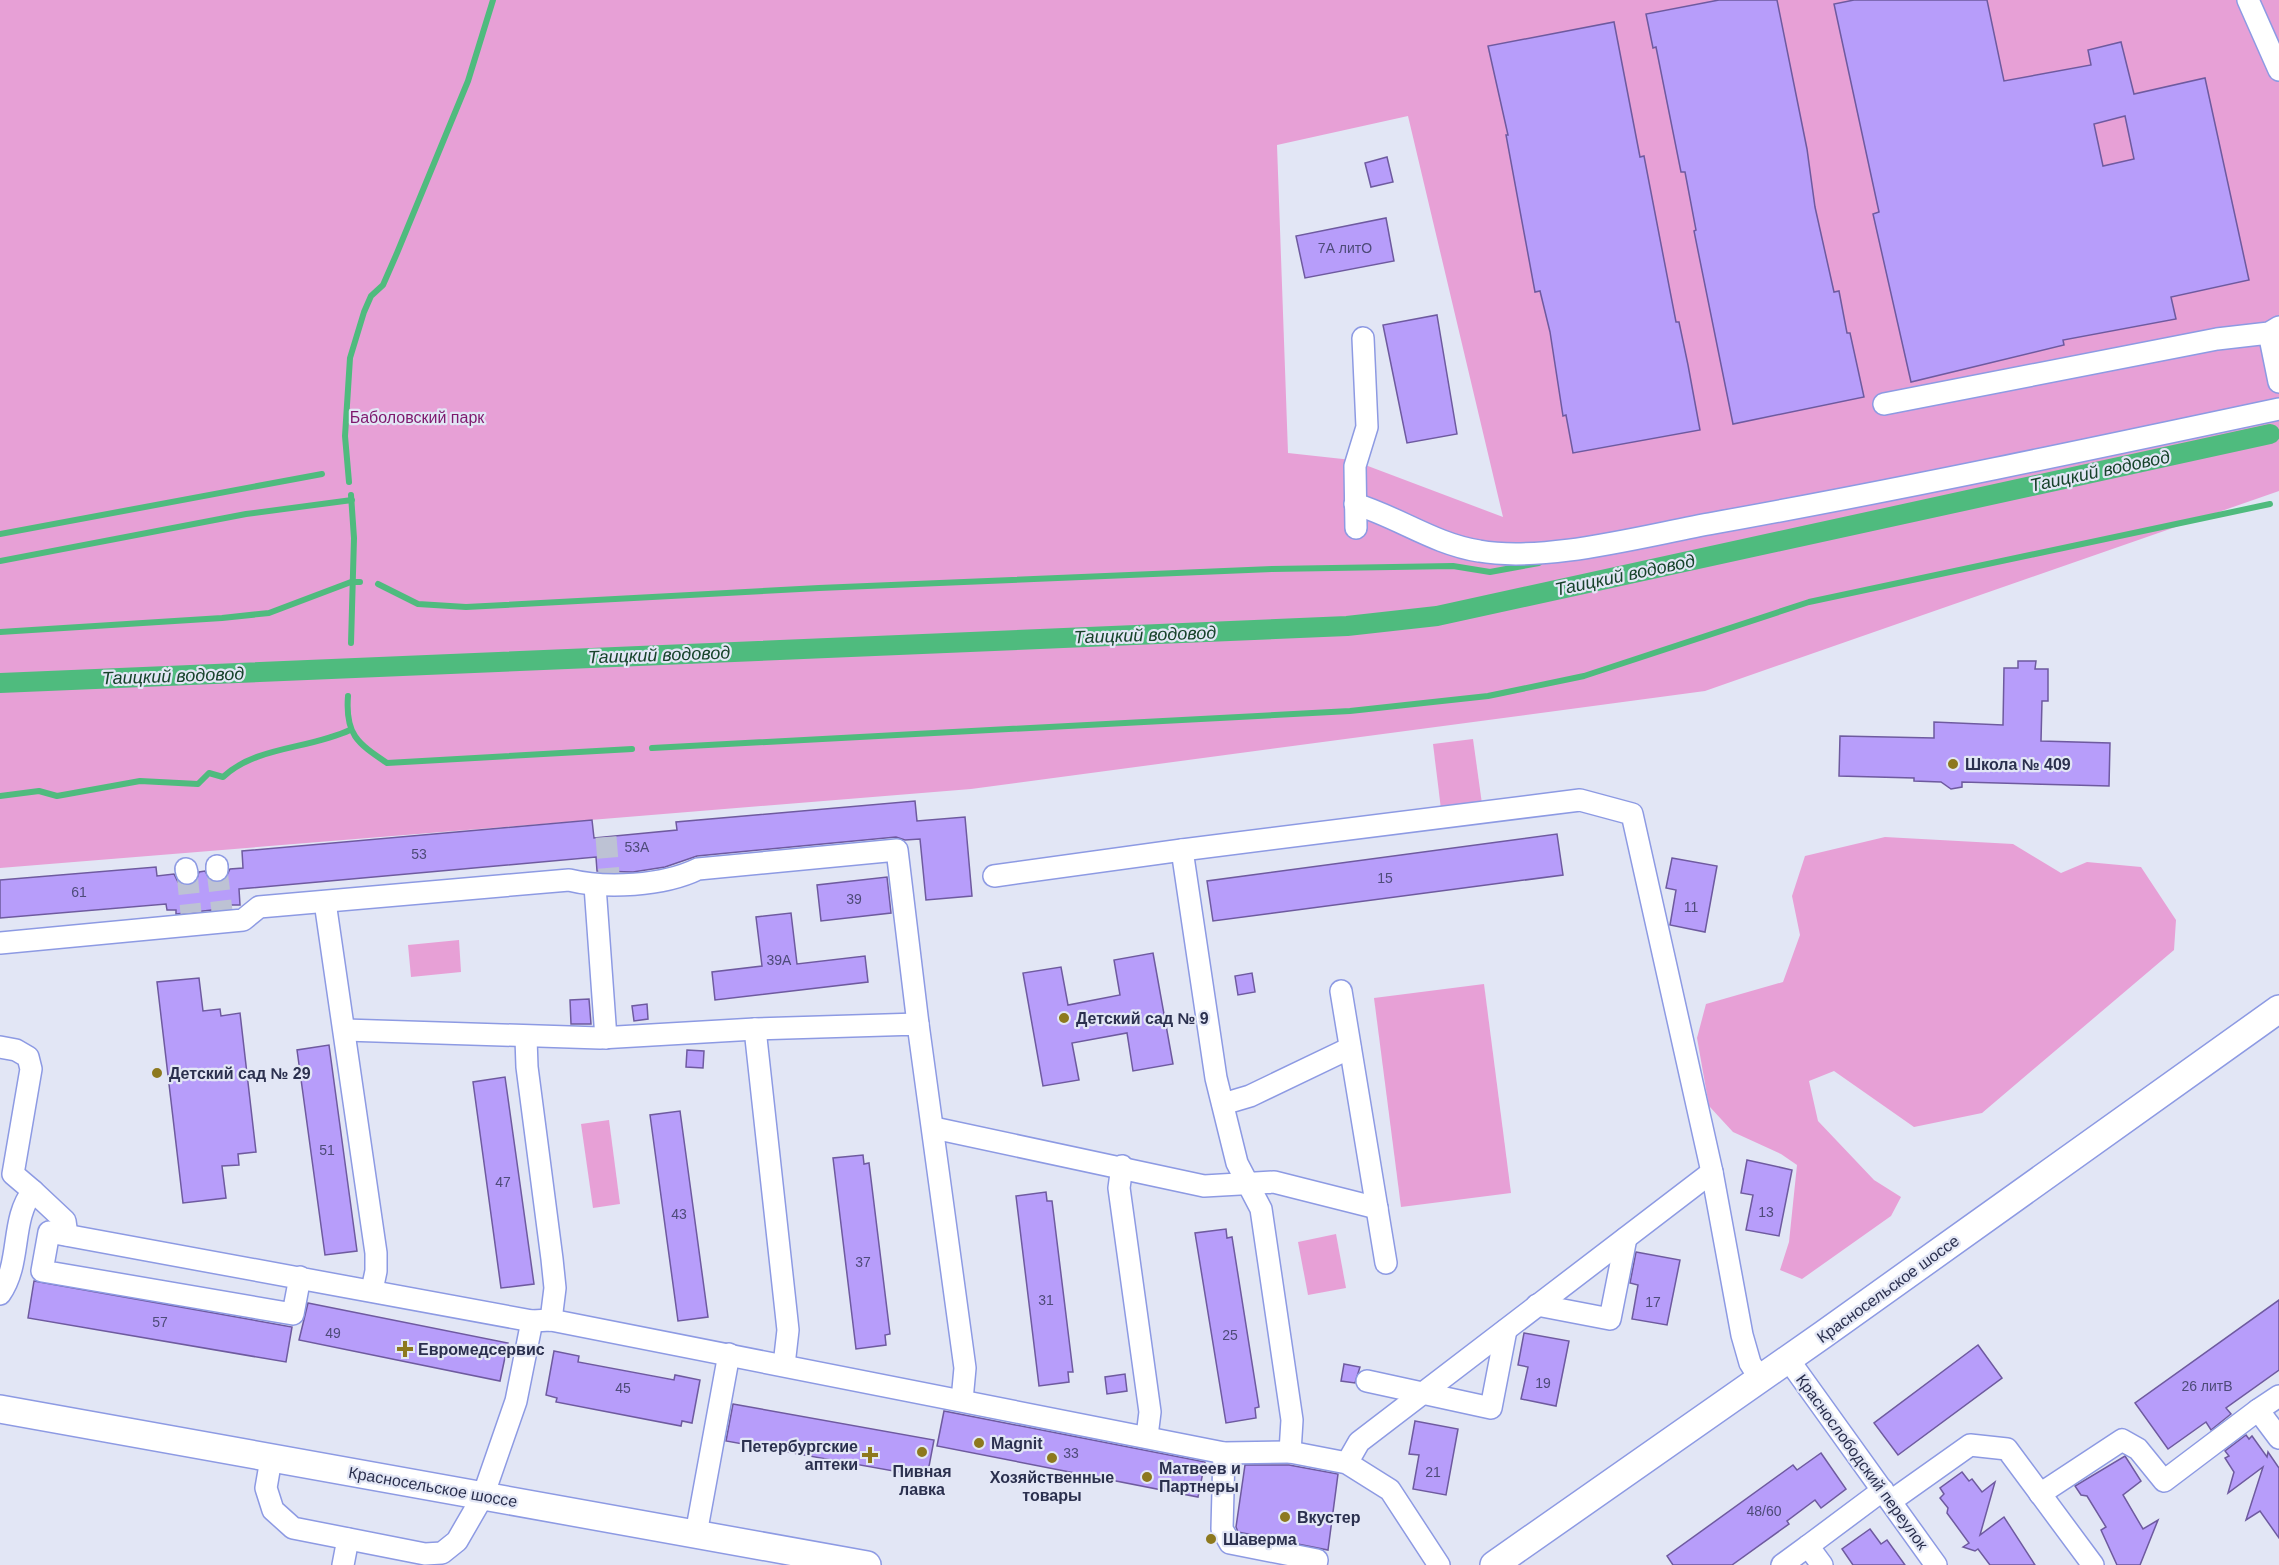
<svg xmlns="http://www.w3.org/2000/svg" width="2279" height="1565" font-family="Arial,sans-serif">
	<style>
		.green { fill: #e7a0d6; fill-rule: evenodd }
		.lines { fill: none; stroke-linecap: round; stroke-linejoin: round }
		.stream { stroke: #4fbb7e; stroke-width: 6 }
		.canal { stroke: #4fbb7e; stroke-width: 20 }
		.building { fill: #b79dfa; stroke: #6e5a9f; stroke-width: 1.5; fill-rule: evenodd }
		.minor-tunnel { stroke: #bdc2d4; stroke-width: 21; stroke-dasharray: 21 10; stroke-linecap: butt }
		.minor-casing { stroke: #8d9ae3; stroke-width: 24 }
		.major-casing { stroke: #8d9ae3; stroke-width: 30 }
		.minor { stroke: #fff; stroke-width: 21 }
		.major { stroke: #fff; stroke-width: 27 }
		.poi-dot { fill: #8d791e; stroke: #e2e6f5; stroke-width: 2 }
		.labels { text-anchor: middle; dominant-baseline: central; stroke-width: 4.5; stroke-linejoin: round; paint-order: stroke }
		.number-label { font-size: 14px; fill: #4e4b79 }
		.park-label { font-size: 16px; fill: #7e186d; stroke: #e2e6f5 }
		.poi-label { font-size: 16px; font-weight: bold; fill: #2b304e; stroke: #e2e6f5; text-anchor: start }
		.street-label { font-size: 16px; fill: #2b304e; stroke: #e2e6f5 }
		.water-label { font-size: 18px; font-style: italic; fill: #17432b; stroke: #e2e6f5 }
	</style>
	<rect width="100%" height="100%" fill="#e2e6f5"/>
	<!-- green -->
	<g class="green">
		<path d="M 0,0 L 2279,0 L 2279,491 L 1705,691 L 971,789 L 0,868 ZM 1408,116 L 1503,517 L 1352,460 L 1288,453 L 1277,145 Z"/>
		<polygon points="1473,739 1482,804 1441,809 1433,744"/>
		<polygon points="1885,837 2013,844 2061,873 2087,862 2141,867 2176,920 2174,950 1982,1113 1914,1127 1834,1071 1809,1081 1818,1121 1874,1180 1901,1197 1891,1216 1802,1279 1780,1270 1789,1242 1797,1165 1781,1154 1733,1132 1709,1106 1697,1038 1706,1004 1783,982 1800,935 1792,896 1805,856"/>
		<polygon points="459,940 461,972 411,977 408,945"/>
		<polygon points="1484,984 1511,1193 1401,1207 1374,998"/>
		<polygon points="609,1120 620,1204 593,1208 581,1124"/>
		<polygon points="1336,1234 1346,1288 1308,1295 1298,1242"/>
	</g>
	<g class="lines">
		<!-- stream -->
		<g class="stream">
			<polyline points="349,482 345,436 350,358 364,312 371,296 383,285 397,253 468,81 493,0"/>
			<polyline points="351,495 354,538 351,643"/>
			<polyline points="0,534 322,474"/>
			<polyline points="0,561 246,514 352,500"/>
			<polyline points="378,584 418,604 466,607 819,588 1272,569 1453,566 1490,572 1539,563"/>
			<polyline points="0,632 222,618 269,613 351,582 360,582"/>
			<path d="M 348,696 C 345,734 357,743 387,763 L 632,749"/>
			<polyline points="652,748 1350,711 1488,696 1584,676 1809,602 2270,504"/>
			<path d="M 0,796 L 39,791 L 57,796 L 140,781 L 198,784 L 209,773 L 223,777 C 256,746 310,749 350,730"/>
		</g>
		<!-- canal -->
		<polyline class="canal" points="0,683 1347,626 1437,616 2270,434"/>
	</g>
	<!-- building -->
	<g class="building">
		<polygon points="1719,0 1777,0 1807,149 1815,207 1834,292 1839,291 1847,333 1850,333 1864,397 1733,424 1694,231 1696,230 1685,172 1681,172 1656,47 1653,48 1646,14"/>
		<path d="M 1854,0 L 1987,0 L 2004,81 L 2091,65 L 2088,50 L 2121,42 L 2134,94 L 2205,78 L 2249,280 L 2171,297 L 2176,319 L 2063,340 L 2064,345 L 1911,382 L 1873,214 L 1879,212 L 1834,4 ZM 2125,116 L 2134,159 L 2103,166 L 2094,124 Z"/>
		<polygon points="1614,22 1640,157 1644,156 1676,322 1679,322 1688,365 1700,430 1573,453 1566,415 1563,416 1550,332 1540,291 1535,292 1506,135 1508,135 1488,46"/>
		<polygon points="1387,157 1393,182 1371,187 1365,163"/>
		<polygon points="1386,218 1394,261 1305,278 1296,236"/>
		<polygon points="1437,315 1457,434 1407,443 1383,325"/>
		<polygon points="2018,661 2036,661 2035,669 2048,669 2048,701 2042,701 2041,741 2110,743 2109,786 1962,782 1962,787 1951,789 1941,782 1914,781 1914,778 1839,776 1840,736 1934,738 1934,722 2003,725 2004,668 2018,668"/>
		<polygon points="915,801 917,821 965,817 972,896 926,900 920,839 905,840 896,837 697,856 665,867 633,872 597,871 596,857 239,889 240,905 230,905 230,908 176,914 176,910 167,910 166,904 0,918 0,880 156,867 157,876 174,874 178,882 190,885 196,882 199,872 205,871 211,881 224,881 230,869 243,868 242,851 592,820 594,838 677,830 676,822"/>
		<polygon points="1557,834 1563,875 1213,921 1207,881"/>
		<polygon points="1672,858 1717,866 1705,932 1670,925 1676,890 1666,888"/>
		<polygon points="887,877 891,913 821,921 817,885"/>
		<polygon points="791,913 797,964 865,956 868,982 715,1000 712,972 762,966 756,917"/>
		<polygon points="1153,953 1173,1064 1133,1071 1127,1033 1072,1043 1079,1080 1043,1086 1023,973 1061,967 1068,1005 1120,995 1114,960"/>
		<polygon points="1252,973 1255,992 1238,995 1235,976"/>
		<polygon points="199,978 203,1011 220,1009 221,1016 240,1013 256,1152 238,1154 239,1165 222,1166 226,1198 183,1203 157,982"/>
		<polygon points="589,999 591,1024 571,1024 570,1000"/>
		<polygon points="647,1004 648,1019 634,1021 632,1006"/>
		<polygon points="329,1045 357,1251 325,1255 297,1050"/>
		<polygon points="687,1050 704,1051 703,1068 686,1067"/>
		<polygon points="505,1077 534,1284 501,1288 473,1082"/>
		<polygon points="680,1111 708,1317 678,1321 650,1115"/>
		<polygon points="863,1155 864,1164 869,1163 890,1334 885,1335 886,1345 856,1349 833,1158"/>
		<polygon points="1747,1160 1792,1170 1779,1236 1746,1230 1753,1195 1741,1193"/>
		<polygon points="1046,1192 1047,1201 1052,1201 1073,1372 1068,1372 1069,1382 1039,1386 1016,1196"/>
		<polygon points="1226,1229 1227,1238 1232,1237 1259,1407 1255,1408 1256,1418 1226,1423 1195,1233"/>
		<polygon points="1636,1252 1680,1260 1667,1325 1632,1319 1638,1285 1630,1283"/>
		<polygon points="34,1281 292,1327 286,1362 28,1318"/>
		<polygon points="2279,1300 2279,1370 2226,1408 2231,1414 2211,1430 2206,1422 2168,1449 2135,1403"/>
		<polygon points="308,1303 508,1343 500,1381 299,1340"/>
		<polygon points="1524,1333 1569,1341 1556,1406 1521,1399 1528,1367 1518,1365"/>
		<polygon points="1978,1345 2002,1378 1898,1455 1874,1423"/>
		<polygon points="554,1351 579,1356 578,1362 674,1380 675,1375 700,1380 692,1423 682,1421 681,1426 556,1402 557,1398 546,1395"/>
		<polygon points="1344,1364 1360,1367 1355,1383 1341,1381"/>
		<polygon points="1125,1374 1127,1391 1107,1394 1105,1377"/>
		<polygon points="733,1404 934,1440 927,1477 726,1441"/>
		<polygon points="944,1411 1205,1462 1198,1497 937,1446"/>
		<polygon points="1415,1421 1458,1429 1446,1495 1413,1489 1419,1455 1409,1454"/>
		<polygon points="2246,1435 2249,1439 2252,1436 2267,1457 2268,1452 2279,1468 2279,1538 2260,1511 2246,1520 2263,1467 2228,1493 2234,1472 2225,1458 2229,1456 2225,1451"/>
		<polygon points="1821,1453 1846,1489 1821,1508 1815,1500 1787,1521 1789,1524 1732,1565 1673,1565 1667,1556 1793,1465 1797,1470"/>
		<polygon points="2125,1456 2141,1481 2123,1495 2143,1529 2158,1520 2140,1565 2117,1565 2101,1530 2106,1527 2087,1496 2081,1495 2075,1486"/>
		<polygon points="1245,1465 1289,1465 1338,1474 1328,1550 1238,1532 1236,1527"/>
		<polygon points="1962,1472 1969,1481 1972,1479 1982,1492 1995,1482 1980,1535 2004,1517 2035,1565 1990,1565 1978,1549 1975,1551 1963,1547 1969,1543 1947,1513 1948,1508 1940,1498 1944,1494 1940,1488"/>
		<polygon points="1870,1529 1881,1544 1887,1540 1905,1565 1853,1565 1842,1549"/>
	</g>
	<g class="lines">
		<!-- minor-tunnel -->
		<g class="minor-tunnel">
			<polyline points="606,837 609,874"/>
			<polyline points="217,870 222,911"/>
			<polyline points="187,873 191,913"/>
		</g>
		<defs>
			<g id="minor">
				<polyline points="2248,0 2279,70"/>
				<polyline points="2269,333 2279,382"/>
				<polyline points="1884,404 2217,339 2269,333 2279,327"/>
				<path d="M 1355,504 C 1398,517 1434,544 1479,551 C 1546,563 1646,535 1714,523 C 1903,489 2091,449 2279,409"/>
				<polyline points="1356,528 1355,466 1367,427 1363,338"/>
				<polyline points="217,866 217,870"/>
				<polyline points="186,869 187,873"/>
				<polyline points="994,876 1182,850"/>
				<polyline points="595,886 606,1038"/>
				<polyline points="325,902 376,1253 376,1271 372,1290"/>
				<path d="M 0,943 L 243,920 L 259,907 L 569,880 C 606,889 663,886 698,869 L 897,850 L 918,1024"/>
				<polyline points="1341,991 1386,1263"/>
				<polyline points="755,1029 788,1330 784,1365"/>
				<polyline points="345,1030 600,1038 755,1029 918,1024 965,1368 962,1400"/>
				<polyline points="526,1038 527,1067 552,1259 555,1288 551,1320"/>
				<path d="M 0,1047 L 16,1050 L 28,1057 L 31,1069 L 13,1174 L 33,1191 C 10,1219 22,1263 0,1294"/>
				<polyline points="1223,1104 1250,1096 1350,1048"/>
				<polyline points="934,1128 1204,1186 1274,1182 1377,1208"/>
				<polyline points="1122,1166 1119,1188 1150,1412 1147,1436"/>
				<polyline points="33,1191 65,1221 67,1235"/>
				<polyline points="300,1277 293,1314 42,1271 49,1232 532,1321 551,1320 1224,1453 1290,1452"/>
				<polyline points="1537,1305 1610,1319 1626,1238"/>
				<polyline points="1788,1359 1936,1565"/>
				<polyline points="1367,1381 1491,1408 1506,1330"/>
				<polyline points="2279,1396 2258,1410 2279,1438"/>
				<polyline points="1224,1453 1222,1529 1230,1543 1317,1560 1316,1565"/>
				<polyline points="271,1459 266,1488 273,1510 293,1528 425,1554 442,1553 457,1541 483,1496 516,1401 532,1321"/>
				<polyline points="1347,1463 1359,1442 1712,1172"/>
				<polyline points="2040,1494 2122,1440 2138,1449 2164,1481 2258,1410"/>
				<polyline points="1891,1501 1970,1445 2007,1449 2093,1565"/>
				<polyline points="696,1534 729,1354"/>
				<polyline points="343,1565 348,1539"/>
				<polyline points="1439,1565 1390,1490 1347,1463 1290,1452 1292,1420 1261,1209 1237,1163 1216,1078 1182,850 1580,800 1632,814 1712,1172 1742,1335 1750,1363 1760,1379"/>
				<polyline points="1782,1565 1808,1546"/>
				<polyline points="1822,1565 1808,1546 1883,1490"/>
			</g>
			<g id="major">
				<polyline points="0,1409 867,1565"/>
				<polyline points="1494,1565 1824,1334 2279,1009"/>
			</g>
		</defs>
		<!-- minor casing -->
		<use href="#minor" class="minor-casing"/>
		<!-- major casing -->
		<use href="#major" class="major-casing"/>
		<!-- minor -->
		<use href="#minor" class="minor"/>
		<!-- major -->
		<use href="#major" class="major"/>
	</g>
	<!-- markers -->
	<g class="poi-dot">
		<circle cx="1953" cy="764" r="6"/>
		<circle cx="1064" cy="1018" r="6"/>
		<circle cx="157" cy="1073" r="6"/>
		<path d="M402 1340h6v6h6v6h-6v6h-6v-6h-6v-6h6z"/>
		<circle cx="979" cy="1443" r="6"/>
		<circle cx="922" cy="1452" r="6"/>
		<path d="M867 1446h6v6h6v6h-6v6h-6v-6h-6v-6h6z"/>
		<circle cx="1052" cy="1458" r="6"/>
		<circle cx="1147" cy="1477" r="6"/>
		<circle cx="1285" cy="1517" r="6"/>
		<circle cx="1211" cy="1539" r="6"/>
	</g>
	<g class="labels">
		<!-- number labels -->
		<g class="number-label">
			<text x="1345" y="248">7А литО</text>
			<text x="637" y="847">53А</text>
			<text x="419" y="854">53</text>
			<text x="1385" y="878">15</text>
			<text x="79" y="892">61</text>
			<text x="854" y="899">39</text>
			<text x="1691" y="907">11</text>
			<text x="779" y="960">39А</text>
			<text x="327" y="1150">51</text>
			<text x="503" y="1182">47</text>
			<text x="1766" y="1212">13</text>
			<text x="679" y="1214">43</text>
			<text x="863" y="1262">37</text>
			<text x="1046" y="1300">31</text>
			<text x="1653" y="1302">17</text>
			<text x="160" y="1322">57</text>
			<text x="333" y="1333">49</text>
			<text x="1230" y="1335">25</text>
			<text x="1543" y="1383">19</text>
			<text x="2207" y="1386">26 литВ</text>
			<text x="623" y="1388">45</text>
			<text x="1071" y="1453">33</text>
			<text x="1433" y="1472">21</text>
			<text x="1764" y="1511">48/60</text>
		</g>
		<!-- park labels -->
		<g class="park-label">
			<text x="417" y="417">Баболовский парк</text>
		</g>
		<!-- poi labels -->
		<g class="poi-label">
			<text x="1965" y="764">Школа № 409</text>
			<text x="1076" y="1018">Детский сад № 9</text>
			<text x="169" y="1073">Детский сад № 29</text>
			<text x="418" y="1349">Евромедсервис</text>
			<text x="991" y="1443">Magnit</text>
			<text x="858" y="1446" text-anchor="end">Петербургские<tspan x="858" dy="18">аптеки</tspan></text>
			<text x="1159" y="1468">Матвеев и<tspan x="1159" dy="18">Партнеры</tspan></text>
			<text x="922" y="1471" text-anchor="middle">Пивная<tspan x="922" dy="18">лавка</tspan></text>
			<text x="1052" y="1477" text-anchor="middle">Хозяйственные<tspan x="1052" dy="18">товары</tspan></text>
			<text x="1297" y="1517">Вкустер</text>
			<text x="1223" y="1539">Шаверма</text>
		</g>
		<!-- street labels -->
		<g class="street-label">
			<text transform="translate(1888 1289) rotate(-36)">Красносельское шоссе</text>
			<text transform="translate(1862 1462) rotate(54)">Краснослободский переулок</text>
			<text transform="translate(433 1487) rotate(10)">Красносельское шоссе</text>
		</g>
		<!-- water labels -->
		<g class="water-label">
			<text transform="translate(2100 471) rotate(-12)">Таицкий водовод</text>
			<text transform="translate(1625 575) rotate(-12)">Таицкий водовод</text>
			<text transform="translate(1145 635) rotate(-2)">Таицкий водовод</text>
			<text transform="translate(659 655) rotate(-2)">Таицкий водовод</text>
			<text transform="translate(173 676) rotate(-2)">Таицкий водовод</text>
		</g>
	</g>
</svg>
